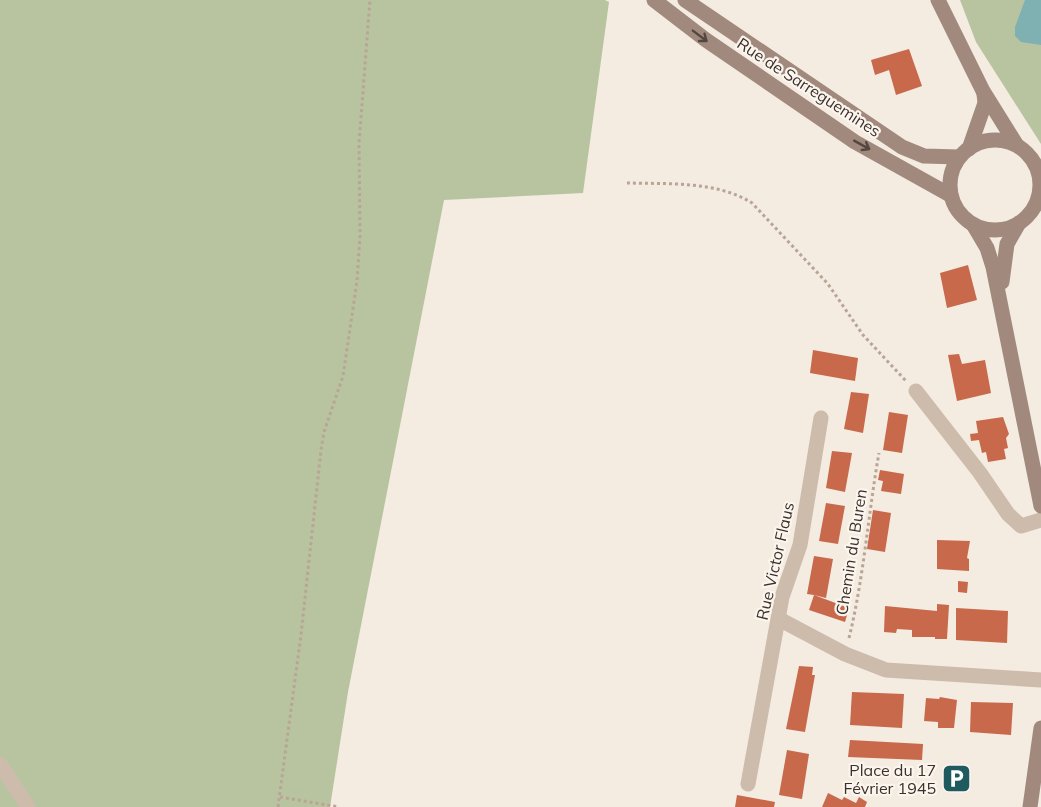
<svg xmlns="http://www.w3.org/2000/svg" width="1041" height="807" font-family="Mulish,sans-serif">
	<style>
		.green { fill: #b8c4a0 }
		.water { fill: #7fb0b2 }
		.building { fill: #c8694b }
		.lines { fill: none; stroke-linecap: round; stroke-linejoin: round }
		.path { stroke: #b9a596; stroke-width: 3; stroke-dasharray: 3 3; stroke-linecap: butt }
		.street { stroke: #cdbbac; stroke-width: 15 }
		.secondary { stroke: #a18a7d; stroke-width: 15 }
		.oneway { stroke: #544640 }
		.labels { text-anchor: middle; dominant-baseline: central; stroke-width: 4.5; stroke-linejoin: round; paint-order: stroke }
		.street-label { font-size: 16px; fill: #3b302b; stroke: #fbf5ee }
		.poi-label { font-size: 16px; fill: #3b302b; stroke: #fbf5ee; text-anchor: end }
	</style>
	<rect width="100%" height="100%" fill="#f4ebe1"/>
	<!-- green -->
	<g class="green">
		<polygon points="0,0 605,0 609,2 583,193 444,200 348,692 330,807 0,807"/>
		<polygon points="960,0 1041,0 1041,144 976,42"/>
	</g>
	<!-- water -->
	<polygon class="water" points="1025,0 1041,0 1041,45 1021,42 1015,36 1015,27"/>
	<!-- building -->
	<g class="building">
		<polygon points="909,49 922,86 896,95 889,70 875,75 871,60"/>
		<polygon points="968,265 977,300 947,308 940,273"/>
		<polygon points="813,350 858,358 855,381 810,373"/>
		<polygon points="959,354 962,364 985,360 991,393 957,401 948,355"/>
		<polygon points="851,392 869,394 863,433 844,429"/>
		<polygon points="889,412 908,415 902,453 883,450"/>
		<polygon points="1003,417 1009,434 1006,438 1008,448 1004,449 1006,459 988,462 986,452 982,453 979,440 971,441 970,434 978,433 976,421"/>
		<polygon points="832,451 852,453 845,492 826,488"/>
		<polygon points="880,470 904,474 901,494 881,491 883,481 878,480"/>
		<polygon points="826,503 845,506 838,544 819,541"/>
		<polygon points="873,510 891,513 885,552 867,549"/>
		<polygon points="937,540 970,541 967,558 969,559 969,571 937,569"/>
		<polygon points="814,556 833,559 826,598 814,595 849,608 845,622 809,610 814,595 807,594"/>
		<polygon points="958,581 968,582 967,593 958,592"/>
		<polygon points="937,604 949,605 947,639 935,639 935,637 912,637 912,630 897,629 896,633 884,632 885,606 937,611"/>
		<polygon points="956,608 1008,611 1007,643 956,640"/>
		<polygon points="799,666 813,667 812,675 815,675 805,732 786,729"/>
		<polygon points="852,692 904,694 902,728 850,725"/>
		<polygon points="940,697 957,700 954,728 938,728 938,722 924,721 926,698 939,699"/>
		<polygon points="971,702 1013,703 1011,735 970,732"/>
		<polygon points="850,740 923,744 922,760 848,757"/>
		<polygon points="787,750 809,754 802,799 779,795"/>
		<polygon points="828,793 842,800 844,797 856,803 859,797 867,802 865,807 822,807"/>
		<polygon points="737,795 775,802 774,807 735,807"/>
	</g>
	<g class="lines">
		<!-- path -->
		<g class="path">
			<path d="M 627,183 C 667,184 718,181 752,203 L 828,284 L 863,335 L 906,381"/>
			<path d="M 849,638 C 864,577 868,515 879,453"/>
			<polyline points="280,797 339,807"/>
			<polyline points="278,807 301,635 321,450 324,432 343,376 357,281 360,236 359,143 370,0"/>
		</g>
		<!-- street -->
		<g class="street">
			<polyline points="916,391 980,473 1008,514 1021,526 1041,520"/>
			<polyline points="779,619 845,654 886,670 1041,680"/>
			<polyline points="0,764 28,807"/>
			<polyline points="748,784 782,597 800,545 821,418"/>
		</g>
		<!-- secondary -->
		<g class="secondary">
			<polyline points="654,0 706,40 855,142 950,195"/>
			<polyline points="685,0 902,147 924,156 959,157"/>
			<polyline points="938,0 983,91 1016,144"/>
			<circle cx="995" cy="185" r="45"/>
			<polyline points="969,149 985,103 984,94"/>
			<polyline points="974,226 987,248 993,267 1041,506"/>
			<polyline points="1002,282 1007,244 1019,223"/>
			<polyline points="1030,807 1041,728"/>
		</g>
	</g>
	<!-- one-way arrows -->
	<defs><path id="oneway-shaft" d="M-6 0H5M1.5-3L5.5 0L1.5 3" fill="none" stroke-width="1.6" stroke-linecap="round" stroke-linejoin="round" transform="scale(1.5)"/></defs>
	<g class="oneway">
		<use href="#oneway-shaft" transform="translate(700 36) rotate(37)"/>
		<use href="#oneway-shaft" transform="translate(862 145) rotate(29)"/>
	</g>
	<!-- icons -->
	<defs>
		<symbol id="parking-square" viewBox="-11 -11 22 22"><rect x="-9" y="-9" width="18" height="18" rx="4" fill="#1f5a5e" stroke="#fbf5ee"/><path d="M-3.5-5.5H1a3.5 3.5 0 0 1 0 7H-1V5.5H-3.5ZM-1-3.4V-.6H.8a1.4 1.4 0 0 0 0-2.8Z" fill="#fff"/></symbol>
	</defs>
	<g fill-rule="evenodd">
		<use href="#parking-square" x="940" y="762" width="33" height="33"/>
	</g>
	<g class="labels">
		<!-- street labels -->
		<g class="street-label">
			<text transform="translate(809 87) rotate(33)">Rue de Sarreguemines</text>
			<text transform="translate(851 552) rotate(-81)">Chemin du Buren</text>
			<text transform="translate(775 561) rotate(-77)">Rue Victor Flaus</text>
		</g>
		<!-- poi labels -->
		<g class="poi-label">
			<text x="936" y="770">Place du 17<tspan x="936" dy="18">Février 1945</tspan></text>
		</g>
	</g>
</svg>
